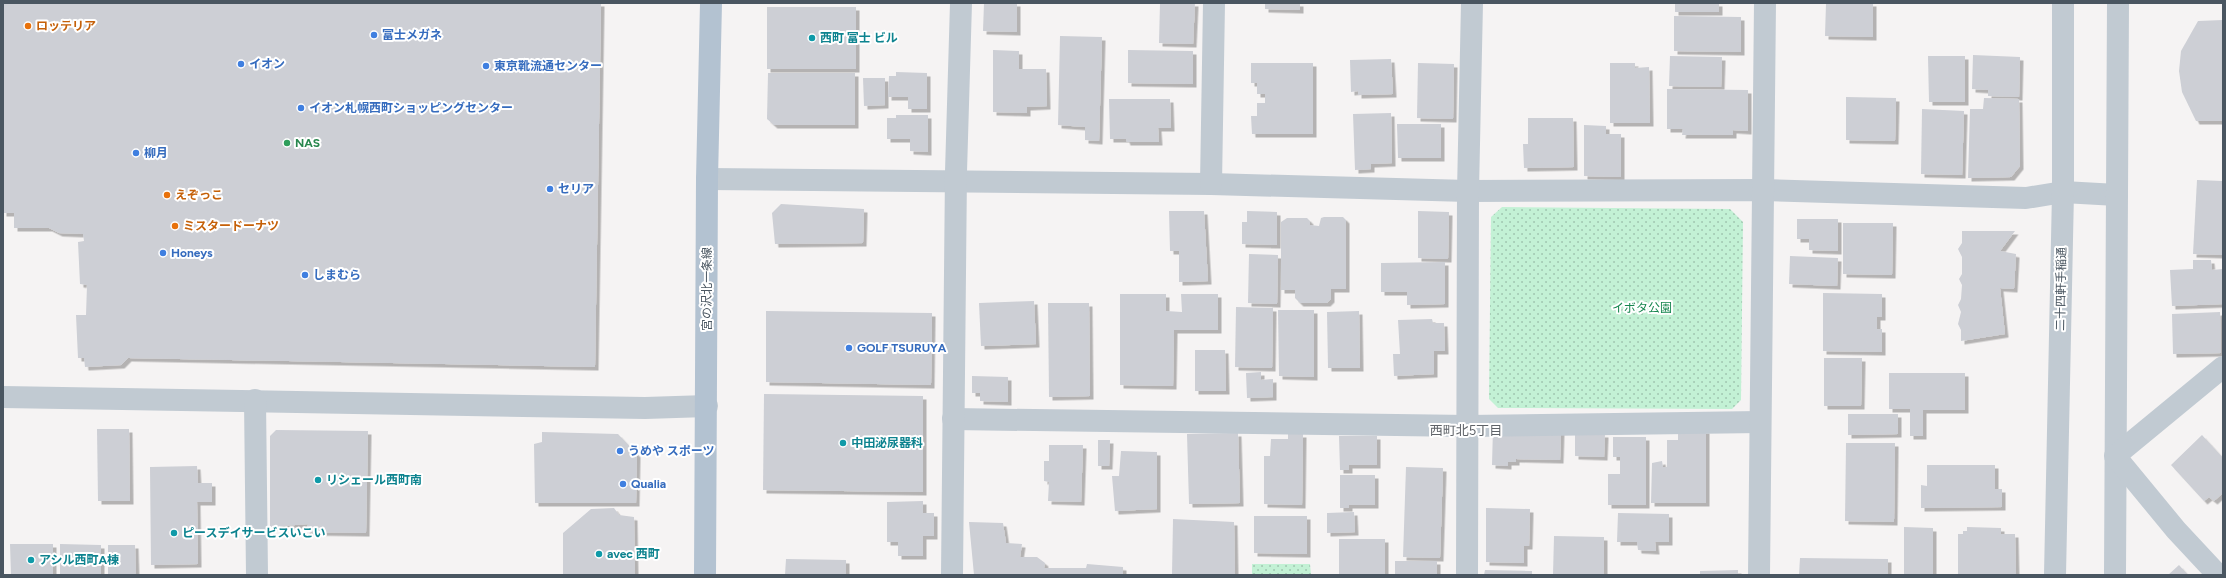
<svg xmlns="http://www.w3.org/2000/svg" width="2226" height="578" font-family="Figtree,'Noto Sans JP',sans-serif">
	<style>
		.park { fill: url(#park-dots) }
		.building { fill: #cdcfd5; filter: url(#shadow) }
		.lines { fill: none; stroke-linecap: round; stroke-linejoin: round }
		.minor { stroke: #c1cad2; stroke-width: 22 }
		.major { stroke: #b3c2d1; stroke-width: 22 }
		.food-dot { fill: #e8710a; stroke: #fff; stroke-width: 1.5 }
		.shop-dot { fill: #3f7fe0; stroke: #fff; stroke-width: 1.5 }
		.culture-dot { fill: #0f9aa8; stroke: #fff; stroke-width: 1.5 }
		.leisure-dot { fill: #2e9e5b; stroke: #fff; stroke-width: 1.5 }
		.labels { text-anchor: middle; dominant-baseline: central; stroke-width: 4; stroke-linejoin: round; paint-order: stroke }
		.food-label { font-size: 12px; font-weight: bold; fill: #c56008; stroke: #fff; text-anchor: start }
		.shop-label { font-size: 12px; font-weight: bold; fill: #366cbe; stroke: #fff; text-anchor: start }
		.culture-label { font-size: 12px; font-weight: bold; fill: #0d838f; stroke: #fff; text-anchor: start }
		.leisure-label { font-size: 12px; font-weight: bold; fill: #27864d; stroke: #fff; text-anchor: start }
		.street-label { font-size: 12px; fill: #4a5661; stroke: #fff }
		.park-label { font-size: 12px; fill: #17864f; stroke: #fff }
		.neighbourhood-label { font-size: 13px; fill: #5f6368; stroke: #fff }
	</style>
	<defs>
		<pattern id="park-dots" width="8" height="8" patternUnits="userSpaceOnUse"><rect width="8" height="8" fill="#c3f1d5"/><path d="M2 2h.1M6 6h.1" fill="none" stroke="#a0c6b0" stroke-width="1.8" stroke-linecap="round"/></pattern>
		<filter id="shadow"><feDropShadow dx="3.5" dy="3.5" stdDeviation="0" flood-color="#0004"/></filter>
	</defs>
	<rect width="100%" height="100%" fill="#f5f3f3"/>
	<!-- park -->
	<g class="park">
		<polygon points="1502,207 1730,209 1743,222 1741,400 1732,409 1498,408 1489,399 1491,217"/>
		<polygon points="1252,564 1310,564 1311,575 1252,575"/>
	</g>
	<!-- building -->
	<g class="building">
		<polygon points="3,3 601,3 595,367 128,358 121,365 85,367 84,358 78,358 76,315 86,315 87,285 80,284 78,242 84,241 83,234 59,233 49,228 14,228 14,213 3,213"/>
		<polygon points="984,3 1017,3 1017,32 983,31"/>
		<polygon points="1160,3 1195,3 1193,44 1159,43"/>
		<polygon points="1265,3 1300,3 1300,10 1265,9"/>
		<rect x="1675" y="3" width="44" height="9"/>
		<polygon points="1826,3 1873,3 1873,37 1825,36"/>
		<rect x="767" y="7" width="89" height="62"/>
		<polygon points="1674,16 1741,17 1741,52 1674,51"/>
		<polygon points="2223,20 2223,121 2196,121 2182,92 2179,71 2181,51 2198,21"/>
		<polygon points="1060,36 1102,37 1099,141 1085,140 1085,127 1058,125"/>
		<polygon points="993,50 1019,51 1019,69 1046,69 1047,106 1027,107 1027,113 993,112"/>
		<polygon points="1128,50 1193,51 1193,84 1128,83"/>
		<polygon points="1973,55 2020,57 2019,97 1988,96 1988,90 1972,89"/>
		<polygon points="1670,56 1722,57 1721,87 1669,86"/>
		<polygon points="1928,56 1965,56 1965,102 1929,102"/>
		<polygon points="1391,59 1393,94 1358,95 1358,91 1351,92 1350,60"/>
		<polygon points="1251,63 1313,63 1313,134 1252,134 1251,116 1257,116 1257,103 1265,103 1265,94 1257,94 1257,83 1251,83"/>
		<polygon points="1418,63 1454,64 1453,119 1417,118"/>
		<polygon points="1610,63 1635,63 1635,68 1649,67 1650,123 1610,123"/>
		<polygon points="896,72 927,73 927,109 908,109 908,97 888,97 889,76 896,76"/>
		<polygon points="768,73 855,73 855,125 774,125 767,119"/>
		<polygon points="863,78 885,78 885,105 864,106"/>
		<polygon points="1667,89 1748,90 1748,131 1733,130 1733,135 1682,135 1683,129 1667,129"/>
		<polygon points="1846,97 1896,98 1895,141 1846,140"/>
		<polygon points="1984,98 2019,99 2020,166 2011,177 1968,178 1970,109 1983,109"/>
		<polygon points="1109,99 1170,99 1171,128 1158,128 1159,142 1127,142 1126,139 1110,139"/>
		<polygon points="1922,109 1964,111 1962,175 1921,174"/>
		<polygon points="1391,113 1392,163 1371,164 1371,169 1355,170 1353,114"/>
		<polygon points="896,115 928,115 928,152 910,151 910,139 887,139 887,118 896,118"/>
		<polygon points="1528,118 1573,118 1574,167 1524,168 1523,144 1528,144"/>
		<polygon points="1397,124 1441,124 1441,158 1398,158"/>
		<polygon points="1584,125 1606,126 1606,134 1621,134 1621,177 1584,176"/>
		<polygon points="2197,180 2223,181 2223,255 2193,254"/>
		<polygon points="781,204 864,209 863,243 775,244 772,213"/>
		<polygon points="1169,211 1204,211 1208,281 1179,282 1179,251 1170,251"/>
		<polygon points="1247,211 1277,212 1277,245 1242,244 1242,222 1247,222"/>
		<polygon points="1418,211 1449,212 1448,259 1418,258"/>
		<polygon points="1324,217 1343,217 1346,220 1346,289 1331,289 1331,299 1327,303 1300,303 1295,298 1295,290 1281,290 1281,222 1287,218 1307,218 1310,221 1310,225 1319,226 1321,218"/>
		<polygon points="1797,219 1838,219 1838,251 1809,250 1809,239 1797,239"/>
		<polygon points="1843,223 1893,223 1892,275 1843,274"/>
		<polygon points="1962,231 2015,231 2000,251 2016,254 2014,289 2000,288 2005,334 1961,341 1961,330 1958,324 1961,312 1958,305 1961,299 1962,285 1959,279 1962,274 1962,257 1958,249 1962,243"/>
		<polygon points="1249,254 1278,255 1277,304 1248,303"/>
		<polygon points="1790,256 1838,258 1837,286 1789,284"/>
		<polygon points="2193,260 2211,260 2212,270 2223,269 2223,304 2172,306 2170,270 2193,269"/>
		<polygon points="1445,262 1445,304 1407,305 1407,292 1381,292 1381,263"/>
		<polygon points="1823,293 1882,294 1882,317 1877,317 1877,329 1882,329 1882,352 1823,351"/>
		<polygon points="1120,294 1166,294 1166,311 1182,312 1181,294 1218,294 1218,330 1174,330 1173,386 1120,385"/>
		<polygon points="1034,301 1036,344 981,346 979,303"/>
		<polygon points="1048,303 1089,303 1090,396 1049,397"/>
		<polygon points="1236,307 1273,308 1272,368 1235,367"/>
		<polygon points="1278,310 1314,310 1314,377 1279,376"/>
		<polygon points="766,311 932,313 931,385 766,382"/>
		<polygon points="1359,311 1360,368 1328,368 1327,312"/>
		<polygon points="2220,312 2221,353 2173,354 2172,314"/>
		<polygon points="1432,319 1433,323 1444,323 1445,351 1434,351 1434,374 1394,376 1393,354 1400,354 1398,320"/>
		<polygon points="1195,350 1225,350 1226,391 1195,391"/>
		<polygon points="1824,358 1862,358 1861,406 1824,406"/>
		<polygon points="1261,372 1261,380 1273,379 1273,397 1247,398 1246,373"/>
		<polygon points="1889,373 1965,373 1965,410 1923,410 1923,436 1910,436 1910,409 1889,409"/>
		<polygon points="972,376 1008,377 1008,402 980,401 980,393 972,393"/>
		<polygon points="764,394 923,396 923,492 763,490"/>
		<polygon points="1848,414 1898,414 1898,434 1848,435"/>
		<polygon points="1493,428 1561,429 1560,460 1516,459 1516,462 1508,462 1508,466 1492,465"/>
		<polygon points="97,429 129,429 130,501 98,501"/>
		<polygon points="276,430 368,431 366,533 306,532 308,524 270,527 270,436"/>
		<polygon points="1678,430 1706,430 1706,503 1651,503 1652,463 1662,461 1663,467 1667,467 1667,440 1678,440"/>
		<polygon points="542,432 618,434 637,454 636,503 535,503 534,444 542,442"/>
		<polygon points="1238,433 1240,503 1189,504 1187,434"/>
		<polygon points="1575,433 1605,434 1604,457 1575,456"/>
		<polygon points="1288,434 1303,434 1302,505 1264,504 1264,456 1270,456 1271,439 1288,439"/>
		<polygon points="2202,435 2223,458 2223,493 2214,501 2209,497 2204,501 2171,465"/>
		<polygon points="1339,436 1377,436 1377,465 1349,465 1349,470 1340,470"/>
		<polygon points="1613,437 1646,437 1646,505 1608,505 1608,474 1620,474 1620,457 1613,457"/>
		<polygon points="1098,440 1110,440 1109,466 1098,466"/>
		<polygon points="1846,443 1895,443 1894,522 1845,521"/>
		<polygon points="1049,445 1083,445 1081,502 1048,501 1049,482 1044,481 1044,461 1049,461"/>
		<polygon points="1121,451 1157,452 1157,509 1115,511 1112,476 1119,476"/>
		<polygon points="1927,465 1995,465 1995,489 2002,489 2002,507 1921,508 1921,485 1927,486"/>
		<polygon points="197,466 198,483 212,483 212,502 197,502 198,564 151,565 150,467"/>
		<polygon points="1406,467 1443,468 1440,558 1403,557"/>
		<polygon points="1340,475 1375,475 1375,505 1349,505 1349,508 1340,508"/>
		<polygon points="923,501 923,513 934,513 934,536 923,536 923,556 898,556 898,542 887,542 887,502"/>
		<polygon points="614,508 619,515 634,517 635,575 563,575 563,533 591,509"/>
		<polygon points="1486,508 1530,509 1529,546 1524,546 1524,563 1486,562"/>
		<polygon points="1354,512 1355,532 1327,533 1327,513"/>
		<polygon points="1618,513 1669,514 1669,542 1655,542 1656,551 1638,550 1637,542 1617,542"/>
		<polygon points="1254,516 1307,516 1307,554 1254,553"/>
		<polygon points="1173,519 1234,522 1235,575 1172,575"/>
		<polygon points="969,522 1003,523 1006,543 1022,544 1020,557 1037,557 1045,563 1044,568 1086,568 1087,564 1123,567 1123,575 974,575"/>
		<polygon points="1904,527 1933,528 1933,575 1904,575"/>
		<polygon points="1967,527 2001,528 2001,534 2015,534 2016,575 1958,575 1958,534 1963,534 1963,531 1967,531"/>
		<polygon points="1554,536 1604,537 1604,575 1553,575"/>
		<rect x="1339" y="539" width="46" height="36"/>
		<polygon points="10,544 53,544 53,575 11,575"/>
		<polygon points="60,544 101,545 101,575 60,575"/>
		<polygon points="108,545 135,545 136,575 108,575"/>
		<polygon points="1800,558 1888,559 1888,575 1799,575"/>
		<polygon points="786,559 846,560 846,575 785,575"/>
		<rect x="1395" y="561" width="42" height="14"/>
		<polygon points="2179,565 2188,575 2168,575"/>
		<polygon points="1485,570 1532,571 1532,575 1484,575"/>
		<polygon points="1738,570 1738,575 1700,575 1700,571"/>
	</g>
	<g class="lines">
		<!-- minor -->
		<g class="minor">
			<polyline points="707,179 1211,184 1468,191 1764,190 2026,198 2063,192 2117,195"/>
			<polyline points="1211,184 1214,3"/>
			<polyline points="3,397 645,408 707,406"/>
			<polyline points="255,400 257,575"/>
			<polyline points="953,419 1468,426 1760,422"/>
			<polyline points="952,575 956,172 961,3"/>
			<polyline points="1467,575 1468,191 1472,3"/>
			<polyline points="1759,575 1765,3"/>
			<polyline points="2055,575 2063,192 2063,3"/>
			<polyline points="2115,575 2118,3"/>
			<polyline points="2218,575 2176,530 2115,456 2223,367"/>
		</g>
		<!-- major -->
		<polyline class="major" points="705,575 707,179 711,3"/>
	</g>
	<!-- markers -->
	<g class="food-dot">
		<circle cx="28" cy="26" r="4"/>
		<circle cx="167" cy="195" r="4"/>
		<circle cx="175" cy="226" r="4"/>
	</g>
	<g class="shop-dot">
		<circle cx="374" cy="35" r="4"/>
		<circle cx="241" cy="64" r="4"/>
		<circle cx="486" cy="66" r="4"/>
		<circle cx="301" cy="108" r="4"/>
		<circle cx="136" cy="153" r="4"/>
		<circle cx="550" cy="189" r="4"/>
		<circle cx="163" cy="253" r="4"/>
		<circle cx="305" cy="275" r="4"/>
		<circle cx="849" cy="348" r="4"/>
		<circle cx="620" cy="451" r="4"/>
		<circle cx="623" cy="484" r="4"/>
	</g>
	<g class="culture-dot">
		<circle cx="812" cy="38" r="4"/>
		<circle cx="843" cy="443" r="4"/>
		<circle cx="318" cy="480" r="4"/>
		<circle cx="174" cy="533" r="4"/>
		<circle cx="599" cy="554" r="4"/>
		<circle cx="31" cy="560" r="4"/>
	</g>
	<circle class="leisure-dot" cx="287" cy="143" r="4"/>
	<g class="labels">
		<!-- food labels -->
		<g class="food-label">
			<text x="36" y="26">ロッテリア</text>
			<text x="175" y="195">えぞっこ</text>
			<text x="183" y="226">ミスタードーナツ</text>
		</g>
		<!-- shop labels -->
		<g class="shop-label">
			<text x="382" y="35">富士メガネ</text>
			<text x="249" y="64">イオン</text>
			<text x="494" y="66">東京靴流通センター</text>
			<text x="309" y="108">イオン札幌西町ショッピングセンター</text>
			<text x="144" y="153">柳月</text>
			<text x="558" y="189">セリア</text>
			<text x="171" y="253">Honeys</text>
			<text x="313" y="275">しまむら</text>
			<text x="857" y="348">GOLF TSURUYA</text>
			<text x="628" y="451">うめや スポーツ</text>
			<text x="631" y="484">Qualia</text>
		</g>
		<!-- culture labels -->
		<g class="culture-label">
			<text x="820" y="38">西町 富士 ビル</text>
			<text x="851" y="443">中田泌尿器科</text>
			<text x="326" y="480">リシェール西町南</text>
			<text x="182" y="533">ピースデイサービスいこい</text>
			<text x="607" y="554">avec 西町</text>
			<text x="39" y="560">アシル西町A棟</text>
		</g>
		<!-- leisure labels -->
		<g class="leisure-label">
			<text x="295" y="143">NAS</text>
		</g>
		<!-- street labels -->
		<g class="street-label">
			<text transform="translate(707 289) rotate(-90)">宮の沢北一条線</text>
			<text transform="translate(2061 289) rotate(-89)">二十四軒手稲通</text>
		</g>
		<!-- park labels -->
		<g class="park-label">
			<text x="1642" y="308">イボタ公園</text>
		</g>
		<!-- neighbourhood labels -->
		<g class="neighbourhood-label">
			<text x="1466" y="430">西町北5丁目</text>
		</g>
	</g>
	<!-- border -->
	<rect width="2226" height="578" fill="none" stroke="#4a5661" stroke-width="8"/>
</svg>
